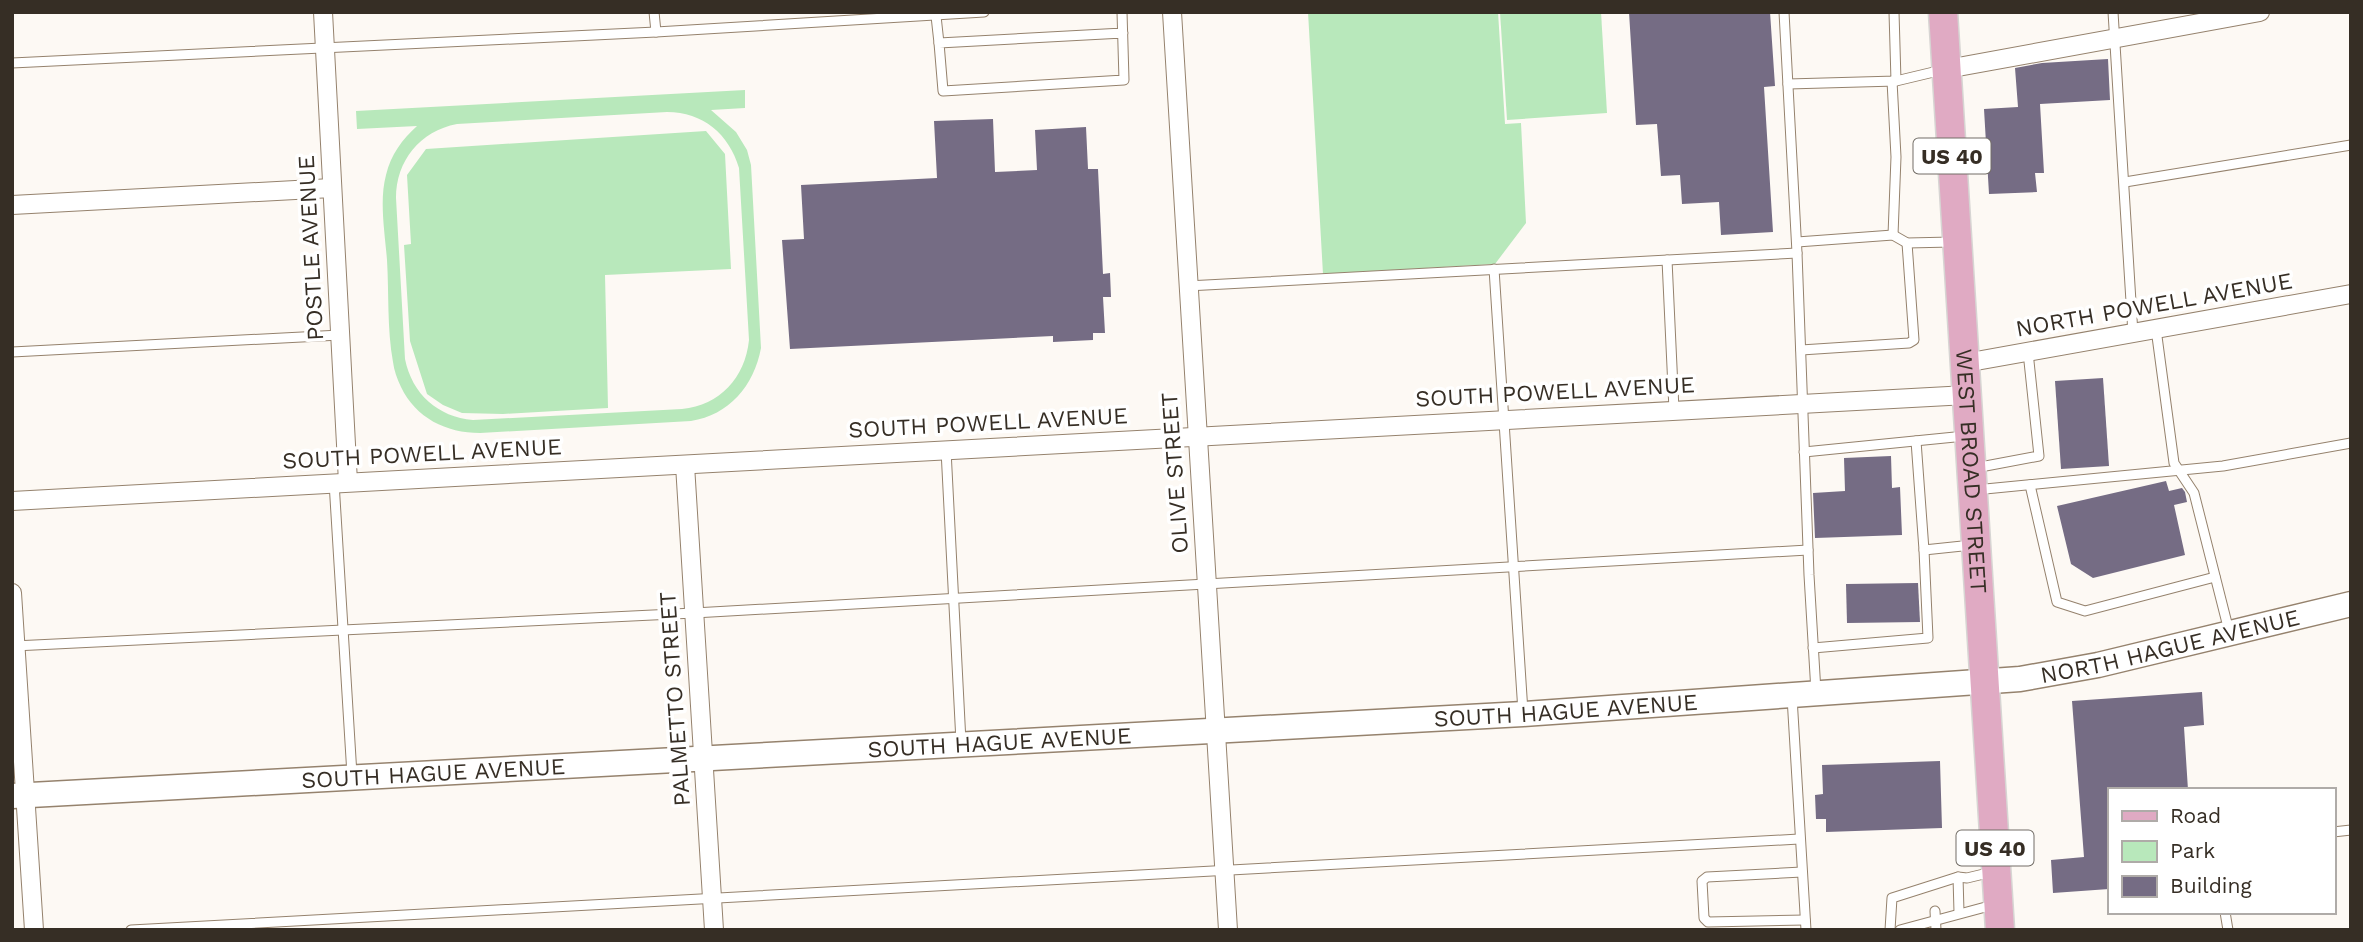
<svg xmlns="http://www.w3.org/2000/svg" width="2363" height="942" font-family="'Work Sans',sans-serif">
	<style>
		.green { fill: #b8e8bb; fill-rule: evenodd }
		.building { fill: #756c84 }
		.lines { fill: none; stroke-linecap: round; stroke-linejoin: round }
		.lane-casing { stroke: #95826d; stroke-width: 11 }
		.street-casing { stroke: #95826d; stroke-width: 20 }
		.secondary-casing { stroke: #95826d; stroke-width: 27 }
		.primary-casing { stroke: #d7d5d3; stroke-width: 31 }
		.lane { stroke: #fff; stroke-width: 9 }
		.street { stroke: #fff; stroke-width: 18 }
		.secondary { stroke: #fff; stroke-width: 24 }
		.primary { stroke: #e0aac3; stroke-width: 28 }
		.labels { text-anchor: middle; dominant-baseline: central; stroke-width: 7; stroke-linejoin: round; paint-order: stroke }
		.shield { fill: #fff; stroke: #726d66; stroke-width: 2 }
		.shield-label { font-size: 21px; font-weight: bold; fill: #362e25 }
		.street-label { font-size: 23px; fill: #362e25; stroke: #fff }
	</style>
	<rect width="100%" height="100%" fill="#fdf9f4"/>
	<!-- green -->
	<g class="green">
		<polygon points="1308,12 1498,12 1505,124 1521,123 1526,223 1495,264 1323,274"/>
		<polygon points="1500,12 1601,12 1607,113 1507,120"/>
		<path d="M 745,90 L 745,108 L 711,110 L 736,132 L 747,150 L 751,165 L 761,348 C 754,386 729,415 691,421 L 480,433 C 446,433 416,418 401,387 C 397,379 394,370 393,362 C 387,329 389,293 387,260 C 385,233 379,201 386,175 C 391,154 402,140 417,126 L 357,129 L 356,111 ZM 667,112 C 703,112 729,134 739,168 L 749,340 C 745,378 720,405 682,409 L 473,420 C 438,417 412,394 405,359 L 396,198 C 396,161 420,131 457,124 Z"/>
		<polygon points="706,131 725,154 731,269 605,275 608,408 503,414 462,413 443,405 427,394 410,341 404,245 411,244 407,175 426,149"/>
	</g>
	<!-- building -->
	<g class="building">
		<polygon points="1629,12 1770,12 1775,86 1764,87 1773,232 1721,235 1719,202 1682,204 1680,175 1661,176 1657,124 1636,125"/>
		<polygon points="2108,59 2110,100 2040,104 2044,173 2035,173 2037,192 1989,194 1984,109 2018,107 2015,68 2042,63"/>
		<polygon points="993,119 995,172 1037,170 1035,130 1086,127 1088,169 1098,169 1103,274 1110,273 1111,297 1103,297 1105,333 1093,333 1093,340 1053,342 1053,336 790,349 782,240 804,239 801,185 937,178 934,121"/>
		<polygon points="2103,378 2109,466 2061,469 2055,381"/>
		<polygon points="1891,456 1892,488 1900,487 1902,535 1815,538 1813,493 1845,491 1844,458"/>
		<polygon points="2166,481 2169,491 2182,488 2185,492 2187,502 2174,505 2185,555 2093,578 2071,564 2057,506"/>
		<polygon points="1918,583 1920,622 1847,623 1846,584"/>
		<polygon points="2202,692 2204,725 2184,727 2188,790 2109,790 2109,889 2053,893 2051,860 2084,857 2072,701"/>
		<polygon points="1940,761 1942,828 1826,832 1826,819 1816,819 1815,795 1823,794 1822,765"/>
	</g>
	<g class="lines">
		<defs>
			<g id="lane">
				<polyline points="654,12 656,32"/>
				<polyline points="1122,12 1124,80 943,91 939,43 1123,33"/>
				<polyline points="1784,12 1797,253 1809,575 1816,692"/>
				<polyline points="1894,12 1896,81"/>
				<polyline points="2113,12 2133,334"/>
				<polyline points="936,16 939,43"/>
				<polyline points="12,63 656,32 984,12"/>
				<polyline points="1892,81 1896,157 1893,235"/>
				<polyline points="1788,84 1896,81 1942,70"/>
				<polyline points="2125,182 2351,145"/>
				<polyline points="1797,242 1893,235 1907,243 1952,242"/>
				<polyline points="1667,260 1674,410"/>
				<polyline points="1494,269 1523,712"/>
				<polyline points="1187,286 1797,253"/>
				<polyline points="2156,329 2174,463 2194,493 2229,631"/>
				<polyline points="1801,350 1909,343 1914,340 1907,243"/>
				<polyline points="12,352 340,335"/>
				<polyline points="1916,441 1924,550 1972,545"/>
				<polyline points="946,450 961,742"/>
				<polyline points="1804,452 1965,436"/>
				<polyline points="1975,468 2039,456 2028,352"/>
				<polyline points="334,482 352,775"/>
				<polyline points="2030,485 2057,602 2085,611 2215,577"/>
				<polyline points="1975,490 2223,466 2351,443"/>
				<polyline points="14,646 694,613 1808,550"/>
				<polyline points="1813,648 1928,638 1924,550"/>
				<polyline points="1792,697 1806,930"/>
				<polyline points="2333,832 2351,830"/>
				<polyline points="1802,872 1707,877 1702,881 1704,918 1708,922 1805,920"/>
				<polyline points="1958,877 1959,912"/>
				<polyline points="1935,911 1936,930"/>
				<polyline points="2225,912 2228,930"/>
				<polyline points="131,930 1799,839"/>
				<polyline points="1890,930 1892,898 1958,877 1967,878 1992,872"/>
				<polyline points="1900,930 1993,905"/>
			</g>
			<g id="street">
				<polyline points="323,12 348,482"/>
				<polyline points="1172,12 1228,930"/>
				<polyline points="1947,69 2260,12"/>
				<polyline points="12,205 332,188"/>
				<polyline points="1965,363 2351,294"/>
				<polyline points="685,465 714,930"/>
				<polyline points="12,501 1967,395"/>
				<polyline points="12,593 34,930"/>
			</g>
			<g id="secondary">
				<path id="s1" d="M 12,796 L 1523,714 L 2020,679 L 2098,665 L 2351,604"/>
			</g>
			<g id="primary">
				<path id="s2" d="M 1943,12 L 2000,930"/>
			</g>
		</defs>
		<!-- lane casing -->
		<use href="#lane" class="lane-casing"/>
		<!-- street casing -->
		<use href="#street" class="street-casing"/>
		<!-- secondary casing -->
		<use href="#secondary" class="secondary-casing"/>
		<!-- primary casing -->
		<use href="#primary" class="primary-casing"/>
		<!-- lane -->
		<use href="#lane" class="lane"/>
		<!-- street -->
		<use href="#street" class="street"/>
		<!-- secondary -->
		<use href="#secondary" class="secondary"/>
		<!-- primary -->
		<use href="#primary" class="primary"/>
	</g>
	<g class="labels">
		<!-- shield labels -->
		<g class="shield">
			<rect x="1913.5" y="138.5" width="77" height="35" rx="5"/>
			<rect x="1956.5" y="830.5" width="77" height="35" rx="5"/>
		</g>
		<g class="shield-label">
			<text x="1952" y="156">US 40</text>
			<text x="1995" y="848">US 40</text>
		</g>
		<!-- street labels -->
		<g class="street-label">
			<text transform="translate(311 248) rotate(-93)">POSTLE AVENUE</text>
			<text transform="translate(2154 305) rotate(-10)">NORTH POWELL AVENUE</text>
			<text transform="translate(1555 392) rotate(-3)">SOUTH POWELL AVENUE</text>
			<text transform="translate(988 423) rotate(-3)">SOUTH POWELL AVENUE</text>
			<text transform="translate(422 454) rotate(-3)">SOUTH POWELL AVENUE</text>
			<text stroke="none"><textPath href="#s2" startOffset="460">WEST BROAD STREET</textPath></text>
			<text transform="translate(1175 473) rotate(-94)">OLIVE STREET</text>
			<text stroke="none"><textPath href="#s1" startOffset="2165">NORTH HAGUE AVENUE</textPath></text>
			<text transform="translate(675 699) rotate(-94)">PALMETTO STREET</text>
			<text stroke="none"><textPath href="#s1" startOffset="1556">SOUTH HAGUE AVENUE</textPath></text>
			<text stroke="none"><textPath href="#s1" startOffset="989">SOUTH HAGUE AVENUE</textPath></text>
			<text stroke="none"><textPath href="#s1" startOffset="422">SOUTH HAGUE AVENUE</textPath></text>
		</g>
	</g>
	<!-- border -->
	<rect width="2363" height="942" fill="none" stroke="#362e25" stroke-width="28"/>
	<!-- legend -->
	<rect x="2108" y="788" width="228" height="126" fill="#ffffff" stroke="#afaba8" stroke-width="2"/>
	<rect x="2122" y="811" width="35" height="10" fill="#e0aac3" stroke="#afaba8" stroke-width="2"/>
	<text x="2170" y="823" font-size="21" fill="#362e25">Road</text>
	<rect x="2122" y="841" width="35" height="21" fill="#b8e8bb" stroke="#afaba8" stroke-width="2"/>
	<text x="2170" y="858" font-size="21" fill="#362e25">Park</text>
	<rect x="2122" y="876" width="35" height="21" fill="#756c84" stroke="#afaba8" stroke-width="2"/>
	<text x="2170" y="893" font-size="21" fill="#362e25">Building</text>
</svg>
